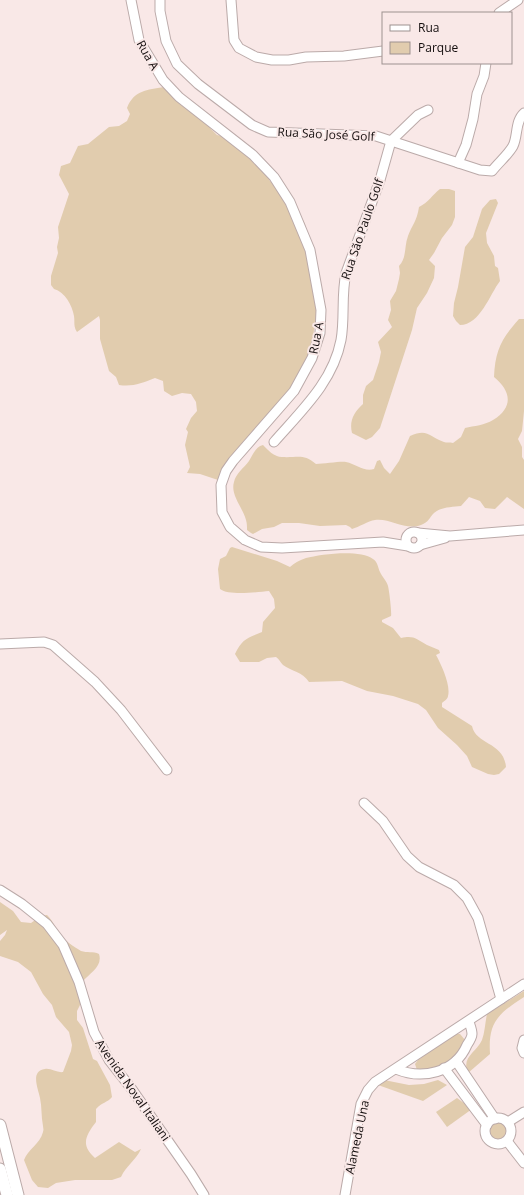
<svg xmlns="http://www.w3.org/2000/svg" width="524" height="1195" font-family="'Open Sans',sans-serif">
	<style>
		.green { fill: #e1ccae }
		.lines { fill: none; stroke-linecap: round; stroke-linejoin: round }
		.minor-casing { stroke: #bbaaa9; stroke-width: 11 }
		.major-casing { stroke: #bbaaa9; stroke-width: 13 }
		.minor { stroke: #fff; stroke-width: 9 }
		.major { stroke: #fff; stroke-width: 11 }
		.labels { text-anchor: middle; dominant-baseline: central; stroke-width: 4; stroke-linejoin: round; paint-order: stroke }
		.street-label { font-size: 12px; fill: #140e0e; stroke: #f9e8e7 }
	</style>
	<rect width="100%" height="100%" fill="#f9e8e7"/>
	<!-- green -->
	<g class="green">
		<path d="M 164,87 L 181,105 L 205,119 L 210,128 L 217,135 L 226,137 L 260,166 L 270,181 L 291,199 L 297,208 L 305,224 L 309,243 L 318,313 L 315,321 L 312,347 L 303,374 L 218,480 L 200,474 L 187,473 L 190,467 L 185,445 L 188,432 L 186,429 L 191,418 L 197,411 L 196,402 L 191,394 L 182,393 L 172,396 L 164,391 L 163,381 L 155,378 C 142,383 133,387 119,385 L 116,377 L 109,371 L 100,339 L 100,320 L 99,316 L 77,332 C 73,326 75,322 74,316 C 72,305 65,292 54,289 L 51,285 L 51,276 L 58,253 L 57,247 L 59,238 L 58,227 L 69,194 L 59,175 L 61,166 L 70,163 L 78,146 L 88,144 L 109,127 L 119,126 L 127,121 L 130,114 L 127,108 C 134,90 147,90 164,87 Z"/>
		<path d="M 440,189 L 449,189 L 455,191 L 455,217 L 452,225 L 442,238 L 434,253 L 429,260 L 435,266 L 434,278 L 427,293 L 417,308 L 412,330 L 380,428 L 372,437 L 366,440 L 352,433 C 349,421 354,412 363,404 L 363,395 L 366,386 L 373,380 L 379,362 L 381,352 L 378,342 L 392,327 L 388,320 L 391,310 L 390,301 L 396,291 L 399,279 L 400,273 L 399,266 C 407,258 404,246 408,236 C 412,225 417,221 419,207 C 429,202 432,195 440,189 Z"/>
		<path d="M 496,199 L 498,203 L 486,233 L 487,243 L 494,256 L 495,266 L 498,268 L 500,281 C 490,294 480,325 460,325 L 456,321 L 453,316 L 454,303 L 458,287 L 465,247 L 473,237 L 482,209 L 490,200 Z"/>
		<path d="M 519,319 L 524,319 L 524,411 L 522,431 L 518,439 L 522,447 L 522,457 L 524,460 L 524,509 L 507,497 L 495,509 L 485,508 L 480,501 L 469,497 L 461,506 C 452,507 441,507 434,513 C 429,518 429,522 421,525 C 405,531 391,518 375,520 C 368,521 359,527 352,529 L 350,527 L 346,525 L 320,526 L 299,523 L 282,523 L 274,527 L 262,529 L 253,534 L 251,533 L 247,530 C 247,527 247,523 246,520 C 243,508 230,495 234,482 C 236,473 244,468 249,461 C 253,455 255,447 263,445 C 268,450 274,457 282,457 C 298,458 303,453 316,464 C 324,464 341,461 346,462 C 356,464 364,472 374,469 L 377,461 L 380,460 L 384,468 L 390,474 L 399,461 L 410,436 C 428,428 429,437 444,442 C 446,443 450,442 453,443 L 461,437 L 465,428 C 474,426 485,425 493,420 C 514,407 511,391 494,377 C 495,350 502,338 519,319 Z"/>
		<path d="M 232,547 L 277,561 L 290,567 C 294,563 300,560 306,558 C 321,554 360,549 373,559 C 378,562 378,568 380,572 C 382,577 387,581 388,586 C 389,589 392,613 391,616 L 382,620 L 382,622 L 393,628 L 401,638 C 414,635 416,639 427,645 C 431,647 435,648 439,650 L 440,653 L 436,655 C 441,664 451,685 448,696 C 448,699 444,701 442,703 L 442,707 L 472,726 C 476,745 504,742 506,767 L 499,774 L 494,775 L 488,774 L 472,767 L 467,756 L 457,745 L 438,728 L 426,710 L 418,704 L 393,696 L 367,691 L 342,681 L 309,682 C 303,672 291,671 283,665 C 281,663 279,659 276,657 L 267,658 L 259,662 L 240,662 L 235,654 C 242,639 247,638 262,632 L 263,622 L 275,608 L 274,599 L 269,591 C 258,592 229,596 220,589 L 218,569 L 220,559 L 226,556 L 230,548 Z"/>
		<path d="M 0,902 L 13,911 L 21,922 L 31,923 L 41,916 L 47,915 C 53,921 55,927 59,933 C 64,940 74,947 81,951 C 87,953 93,951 99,954 C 103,966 90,973 83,981 L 81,1003 L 77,1011 L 77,1020 L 83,1028 L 93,1059 L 97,1061 L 110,1085 L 112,1097 C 107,1103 102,1102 96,1109 L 96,1122 C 86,1135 80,1145 95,1158 L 119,1142 L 135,1152 L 141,1149 C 136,1160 126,1166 121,1177 L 112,1180 L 75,1180 L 56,1183 L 48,1188 L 38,1187 L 32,1180 L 24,1160 C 28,1149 40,1144 43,1132 C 44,1129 43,1128 43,1126 C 41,1116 42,1107 40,1098 C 38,1088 30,1071 45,1069 C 51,1068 57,1073 63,1072 L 71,1051 L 72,1045 L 69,1032 L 56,1017 L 52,1005 L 43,994 L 31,972 L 18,962 L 0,956 L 0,941 L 5,935 L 7,930 L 0,935 Z"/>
		<path d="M 524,991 L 524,997 C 498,1014 488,1022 490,1054 L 468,1073 C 461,1057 476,1053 482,1040 C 485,1032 485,1023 487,1014 Z"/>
		<polygon points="455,1034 460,1034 465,1040 457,1055 445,1064 431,1071 417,1070 415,1064 418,1060"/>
		<polygon points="384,1080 409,1085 424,1084 438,1080 447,1085 423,1101 378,1085"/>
		<polygon points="457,1098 472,1109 447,1127 436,1112"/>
		<circle cx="498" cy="1131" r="9"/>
	</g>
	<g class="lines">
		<defs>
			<g id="minor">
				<polyline points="131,0 139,40 163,80 179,97 253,155 274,177 290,202 310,250 321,310 320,333 312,358 294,391 233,461 226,471 221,485 222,512 230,527 245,540 261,547 282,548 383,542 408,546"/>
				<path d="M 160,0 L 160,11 L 166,41 L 177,64 L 198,84 L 252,125 L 268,132 L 376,136 L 480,170 L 492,171 C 498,163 508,155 513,146 C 518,136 515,121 524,113"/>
				<polyline points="231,0 234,40 239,48 256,57 272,60 289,60 306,57 344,56 383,51"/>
				<polyline points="499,13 518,0"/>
				<polyline points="458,163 466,145 473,119 477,94 484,76 486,63"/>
				<path d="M 274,442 C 301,411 333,382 341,340 C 345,318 341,295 346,273 L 380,180 L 391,141 L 418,115 L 428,110"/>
				<circle cx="414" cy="540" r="8"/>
				<polyline points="418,533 450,536 524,530"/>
				<polyline points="420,545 445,538"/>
				<polyline points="0,644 44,642 53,645 95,682 121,710 167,770"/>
				<polyline points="364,803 383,821 407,856 419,867 454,885 467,898 478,918 501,999"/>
				<polyline points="0,890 22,904 47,924 63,945 79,982 94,1032 109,1060 131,1088 191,1174 204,1195"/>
				<polyline points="524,1040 522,1048 524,1053"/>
				<polyline points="456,1061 495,1119"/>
				<polyline points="444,1068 487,1125"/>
				<path d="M 396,1069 C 422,1080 455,1073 467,1045 C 469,1042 472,1037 472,1034 C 472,1030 470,1025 469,1022"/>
				<circle cx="498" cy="1131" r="13"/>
				<polyline points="508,1122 524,1112"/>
				<polyline points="507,1141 524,1163"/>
				<polyline points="345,1195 361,1104 368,1090 375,1082 524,984"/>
			</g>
			<g id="major">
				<polyline points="0,1125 18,1195"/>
				<polyline points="0,1169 7,1195"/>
			</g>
		</defs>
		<!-- minor casing -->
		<use href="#minor" class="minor-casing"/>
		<!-- major casing -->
		<use href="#major" class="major-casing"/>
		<!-- minor -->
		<use href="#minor" class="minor"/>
		<!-- major -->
		<use href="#major" class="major"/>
	</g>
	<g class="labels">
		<!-- street labels -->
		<g class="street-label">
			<text transform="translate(148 55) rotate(61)">Rua A</text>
			<text transform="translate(326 134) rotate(3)">Rua São José Golf</text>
			<text transform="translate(362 229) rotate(-71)">Rua São Paulo Golf</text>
			<text transform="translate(316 338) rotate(-79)">Rua A</text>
			<text transform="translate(133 1090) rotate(55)">Avenida Noval Italiani</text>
			<text transform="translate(357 1137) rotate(-78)">Alameda Una</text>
		</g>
	</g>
	<!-- legend -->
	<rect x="382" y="12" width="130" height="52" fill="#f9e8e7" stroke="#9d9190"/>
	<rect x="390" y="25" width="20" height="6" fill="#ffffff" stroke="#9d9190"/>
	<text x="418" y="32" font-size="12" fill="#140e0e">Rua</text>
	<rect x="390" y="42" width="20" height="12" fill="#e1ccae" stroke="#9d9190"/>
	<text x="418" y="52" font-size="12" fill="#140e0e">Parque</text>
</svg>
